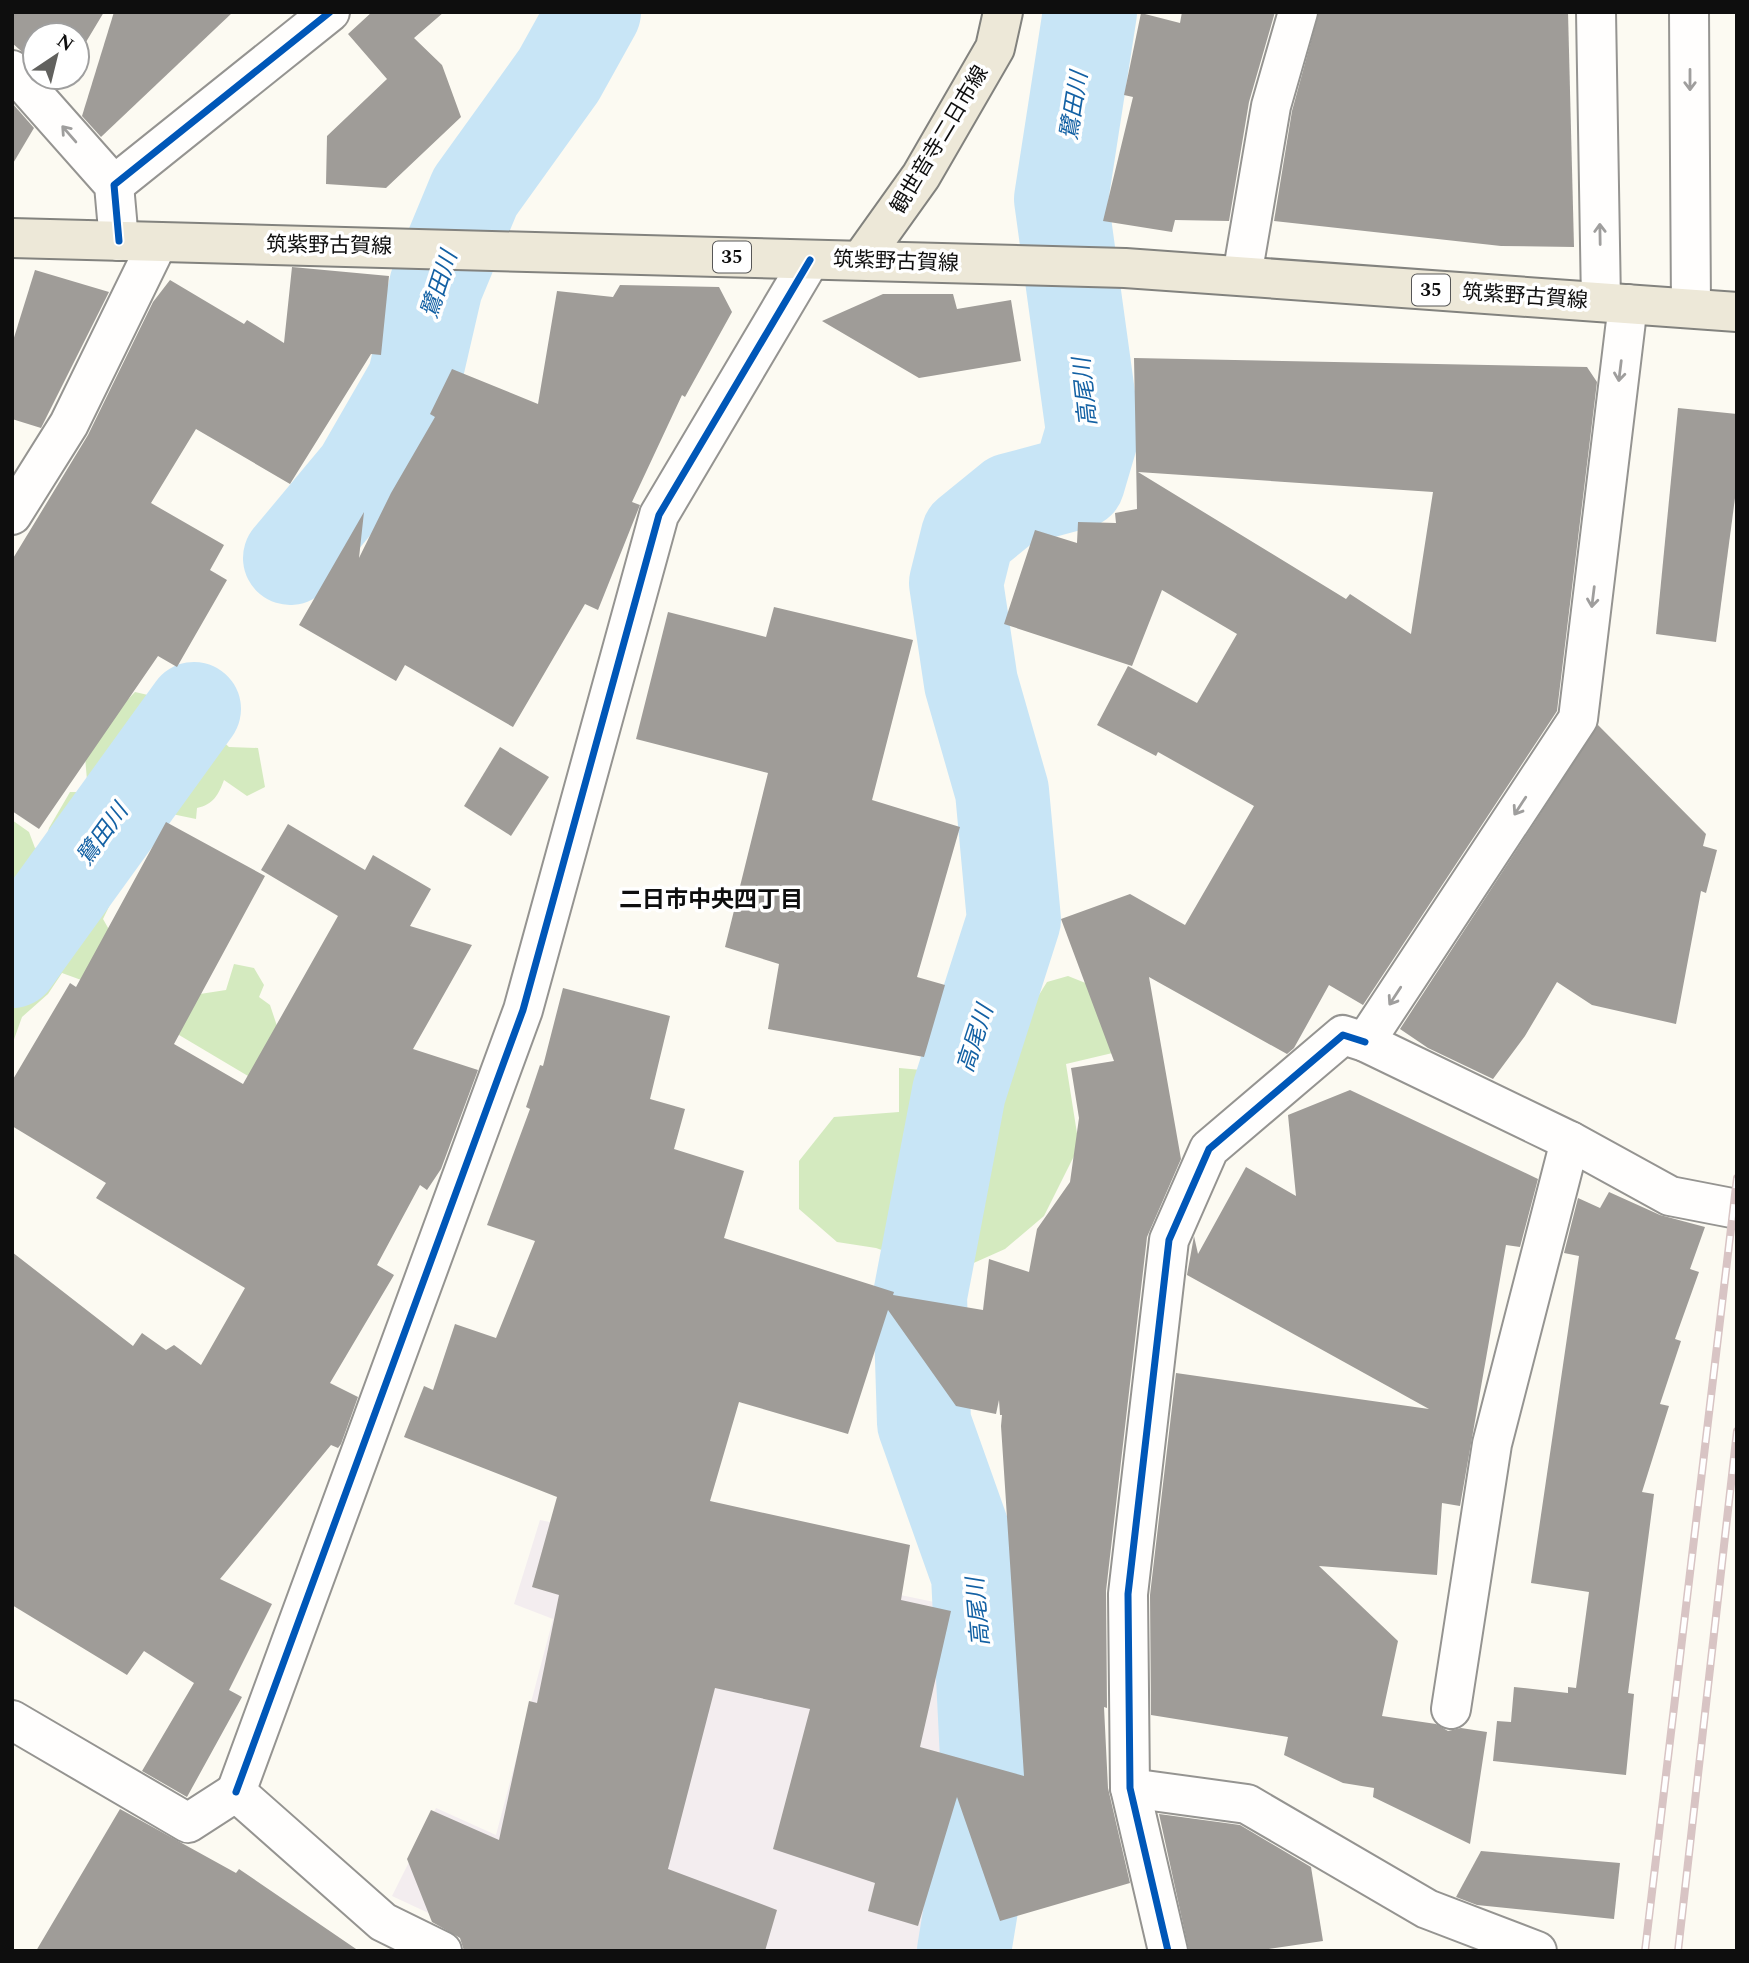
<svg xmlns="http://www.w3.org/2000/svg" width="1749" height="1963" font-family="Spectral,'Noto Sans JP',serif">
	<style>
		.industrial { fill: #f3edef }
		.forest { fill: #d4eabf }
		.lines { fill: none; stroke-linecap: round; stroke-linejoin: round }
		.river { stroke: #c8e5f6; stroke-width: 94 }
		.building { fill: #9f9c98; fill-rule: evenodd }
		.minor-casing { stroke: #959491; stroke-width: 42 }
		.major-casing { stroke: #82827e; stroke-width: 42 }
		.minor { stroke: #fffefd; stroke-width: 38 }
		.major { stroke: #ede8d8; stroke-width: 38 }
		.rail-casing { stroke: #d8c4c4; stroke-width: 8 }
		.rail { stroke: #fff; stroke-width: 5; stroke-dasharray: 16; stroke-linecap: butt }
		.cycleway-casing { stroke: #fff; stroke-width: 11 }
		.cycleway { stroke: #0057b8; stroke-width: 7 }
		.oneway { stroke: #9f9e9d }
		.labels { text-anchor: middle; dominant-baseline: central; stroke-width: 7; stroke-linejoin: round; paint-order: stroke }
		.shield { fill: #fff; stroke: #565656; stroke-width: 2 }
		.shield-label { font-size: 19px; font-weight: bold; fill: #0e0e0e }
		.street-label { font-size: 21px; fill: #0e0e0e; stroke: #fff }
		.water-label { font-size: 23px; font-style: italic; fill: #1361a4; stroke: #fff }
		.neighbourhood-label { font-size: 23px; font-weight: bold; fill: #0e0e0e; stroke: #fff }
	</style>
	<rect width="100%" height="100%" fill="#fcfaf2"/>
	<!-- industrial -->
	<polygon class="industrial" points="540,1520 963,1608 967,1756 947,1951 510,1951 392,1896 436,1808 496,1835 553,1619 514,1604"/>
	<!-- forest -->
	<g class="forest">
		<path d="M 135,692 L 161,698 L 170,716 L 205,725 L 229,747 L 258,748 L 265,787 L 247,796 L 224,780 C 219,794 213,805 197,808 L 196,819 L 167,813 L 138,847 L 103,919 L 120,949 L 200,994 L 226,990 L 234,964 L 254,968 L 264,985 L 259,997 L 270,1005 L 289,1062 L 263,1085 L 95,985 L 62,973 L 48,994 L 22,1017 L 12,1045 L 12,820 L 29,832 L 35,848 L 44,845 L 49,828 L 70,792 L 88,792 L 84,745 Z"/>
		<polygon points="1068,976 1113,994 1142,1046 1066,1064 1079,1146 1044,1216 1005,1249 949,1274 876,1248 837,1242 799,1209 799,1161 834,1117 899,1112 899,1068 922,1070 950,998 972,983 1029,1011 1047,982"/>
	</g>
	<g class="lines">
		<!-- river -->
		<g class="river">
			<polyline points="290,558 361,473 414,381 436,286 475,192 559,75 594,12"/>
			<polyline points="12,961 194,709"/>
			<polyline points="964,1951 989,1799 978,1575 924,1423 920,1296 959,1092 1014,920 1002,791 971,683 956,583 968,535 1011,500 1078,482 1093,431 1061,199 1090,12"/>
		</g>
	</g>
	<!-- building -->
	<g class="building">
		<polygon points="12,12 104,12 77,57 77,35 35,35 35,63 12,43"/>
		<polygon points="114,12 233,12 101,137 82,116"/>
		<polygon points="372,12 444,12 414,38 442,65 461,117 386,188 326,184 327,136 387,79 348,34"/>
		<polygon points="1182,12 1275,12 1249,102 1229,221 1175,220 1172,232 1103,221 1133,97 1124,95 1141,13 1180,23"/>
		<polygon points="1319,12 1568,12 1574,247 1501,246 1274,221 1292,111"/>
		<polygon points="47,77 65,77 58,89"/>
		<polygon points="12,103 34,128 12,165"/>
		<polygon points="292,267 389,276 381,355 371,354 290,484 196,429 151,503 224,545 210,570 227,580 177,667 158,656 39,829 12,811 12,560 88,435 153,302 170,280 244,324 247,320 284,343"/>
		<polygon points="35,270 109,292 41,428 12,419 12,344"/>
		<polygon points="620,285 719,287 732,312 685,397 682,395 632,502 640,505 598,610 585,604 513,727 405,665 396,681 299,625 364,512 359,558 391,493 435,417 430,414 452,369 538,404 557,291 613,297"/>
		<polygon points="883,294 953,294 957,309 1011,300 1021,361 919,378 822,321"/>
		<path d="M 1134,358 L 1587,367 L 1597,382 L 1557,711 L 1363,1005 L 1329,985 L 1294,1048 L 1287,1054 L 1149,977 L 1181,1159 L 1147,1237 L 1106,1591 L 1107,1708 L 1104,1707 L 1108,1788 L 1130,1883 L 1000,1921 L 957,1797 L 918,1926 L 868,1911 L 875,1883 L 773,1849 L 810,1709 L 715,1688 L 668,1869 L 777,1910 L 765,1951 L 464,1951 L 460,1938 L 432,1922 L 407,1859 L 431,1810 L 499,1840 L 529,1701 L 537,1703 L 559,1595 L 532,1587 L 557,1497 L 404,1437 L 424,1386 L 433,1390 L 455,1324 L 496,1338 L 535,1241 L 487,1225 L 530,1109 L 526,1107 L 540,1065 L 543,1066 L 563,988 L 670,1016 L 650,1099 L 685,1109 L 674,1149 L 744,1171 L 724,1238 L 894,1292 L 893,1295 L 983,1310 L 989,1259 L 1029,1272 L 1037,1229 L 1070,1182 L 1079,1118 L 1071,1068 L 1114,1061 L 1061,919 L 1130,894 L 1185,925 L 1254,806 L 1158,752 L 1156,756 L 1097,725 L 1128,666 L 1197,703 L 1237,634 L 1162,590 L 1132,666 L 1004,624 L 1035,530 L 1077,543 L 1078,522 L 1116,523 L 1115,513 L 1137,509 ZM 1138,472 L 1433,492 L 1411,634 L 1350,594 L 1346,599 ZM 888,1310 L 956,1406 L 996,1414 L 999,1400 L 1000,1415 L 1002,1415 L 1001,1426 L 1024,1776 L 920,1747 L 951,1611 L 901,1600 L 910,1545 L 710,1501 L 739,1402 L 848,1434 Z"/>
		<polygon points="1678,408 1737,414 1737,483 1716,642 1656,634"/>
		<polygon points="774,607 913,640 872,800 960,827 917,977 945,985 924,1057 768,1029 779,964 725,947 768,773 636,739 668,612 766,637"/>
		<polygon points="1598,725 1706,834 1703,846 1717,850 1706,893 1701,891 1676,1024 1592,1005 1557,982 1525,1036 1493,1079 1428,1048 1400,1029"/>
		<polygon points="500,747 549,777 511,836 464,806"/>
		<polygon points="166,822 265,876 174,1044 243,1084 338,916 261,870 288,824 365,870 373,855 431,889 410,926 472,945 413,1049 478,1070 441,1169 427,1190 420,1185 377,1265 394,1275 330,1383 358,1397 341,1444 338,1448 331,1445 220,1579 272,1604 229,1690 242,1697 187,1797 142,1771 194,1683 144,1651 127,1675 12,1605 12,1252 133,1346 142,1333 166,1350 174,1345 201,1365 245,1288 96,1198 106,1183 12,1126 12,1081 70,983 76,987"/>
		<polygon points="1350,1090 1538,1179 1520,1247 1506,1245 1460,1506 1442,1503 1437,1575 1319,1566 1398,1641 1382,1716 1436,1724 1448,1731 1461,1728 1487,1732 1470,1844 1373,1797 1374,1788 1343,1783 1284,1755 1288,1737 1151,1715 1150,1595 1176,1373 1429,1409 1187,1275 1194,1236 1198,1254 1246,1167 1296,1196 1288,1115"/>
		<polygon points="1609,1192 1660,1215 1705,1227 1690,1269 1699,1272 1675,1339 1681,1341 1660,1404 1669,1406 1642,1492 1654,1494 1628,1693 1634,1694 1626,1775 1493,1761 1497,1721 1511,1722 1514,1687 1568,1693 1568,1687 1576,1688 1589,1592 1531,1583 1579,1256 1564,1253 1578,1198 1600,1208"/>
		<polygon points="120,1809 236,1873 239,1869 359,1951 36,1951"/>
		<polygon points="1159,1814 1240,1825 1311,1867 1323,1941 1254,1951 1189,1951"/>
		<polygon points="1481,1851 1620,1863 1614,1919 1477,1905 1456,1897"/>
	</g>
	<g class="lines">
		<defs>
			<g id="minor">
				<polyline points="1596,12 1601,302"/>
				<polyline points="1689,12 1691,308"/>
				<polyline points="12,70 114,185 119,241"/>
				<polyline points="114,185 330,12"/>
				<polyline points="1242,276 1271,106 1298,12"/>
				<polyline points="12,515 69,424 158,242"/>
				<polyline points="1365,1042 1578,719 1628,304"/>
				<polyline points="1451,1709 1492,1444 1570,1141"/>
				<polyline points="12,1720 188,1823 236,1792 383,1922 442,1951"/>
				<polyline points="1130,1788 1247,1804 1427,1909 1537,1951"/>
				<polyline points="236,1792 523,1010 659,515 810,260"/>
				<polyline points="1168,1951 1130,1788 1128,1594 1169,1240 1209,1149 1343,1035 1365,1042 1570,1141 1670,1196 1737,1209"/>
			</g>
			<g id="major">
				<polyline points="12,238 1125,268 1737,312"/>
				<polyline points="861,260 921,176 995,48 1003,12"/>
			</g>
		</defs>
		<!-- minor casing -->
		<use href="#minor" class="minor-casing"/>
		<!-- major casing -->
		<use href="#major" class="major-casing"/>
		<!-- minor -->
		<use href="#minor" class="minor"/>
		<!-- major -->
		<use href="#major" class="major"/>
		<defs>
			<g id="rail">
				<polyline points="1645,1951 1737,1178"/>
				<polyline points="1678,1951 1737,1431"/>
			</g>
		</defs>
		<!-- rail casing -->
		<use href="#rail" class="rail-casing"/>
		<!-- rail -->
		<use href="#rail" class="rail"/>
		<defs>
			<g id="cycleway">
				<polyline points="119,241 114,185 330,12"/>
				<polyline points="236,1792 523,1010 659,515 810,260"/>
				<polyline points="1168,1951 1130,1788 1128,1594 1169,1240 1209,1149 1343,1035 1365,1042"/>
			</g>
		</defs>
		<!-- cycleway casing -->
		<use href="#cycleway" class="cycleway-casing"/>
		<!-- cycleway -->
		<use href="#cycleway" class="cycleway"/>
	</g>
	<!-- one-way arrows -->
	<defs><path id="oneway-shaft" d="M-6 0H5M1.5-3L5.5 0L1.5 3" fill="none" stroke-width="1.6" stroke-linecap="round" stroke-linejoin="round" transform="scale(1.75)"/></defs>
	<g class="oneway">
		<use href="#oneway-shaft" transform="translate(1690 80) rotate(90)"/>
		<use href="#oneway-shaft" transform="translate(69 134) rotate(-131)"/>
		<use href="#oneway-shaft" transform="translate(1600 234) rotate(-91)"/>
		<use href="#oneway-shaft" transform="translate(1620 371) rotate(97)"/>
		<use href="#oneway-shaft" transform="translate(1593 597) rotate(97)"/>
		<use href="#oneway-shaft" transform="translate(1520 806) rotate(123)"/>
		<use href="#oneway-shaft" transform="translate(1395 996) rotate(123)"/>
	</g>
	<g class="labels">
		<!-- shield labels -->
		<g class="shield">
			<rect x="713" y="241.5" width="38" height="31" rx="5"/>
			<rect x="1412" y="274.5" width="38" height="31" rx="5"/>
		</g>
		<g class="shield-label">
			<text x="732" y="257">35</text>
			<text x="1431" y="290">35</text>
		</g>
		<!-- street labels -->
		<g class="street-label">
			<text transform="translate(940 140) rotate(-59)">観世音寺二日市線</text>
			<text transform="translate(329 246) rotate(1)">筑紫野古賀線</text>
			<text transform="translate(896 262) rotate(2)">筑紫野古賀線</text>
			<text transform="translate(1525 297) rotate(4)">筑紫野古賀線</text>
		</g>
		<!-- water labels -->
		<g class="water-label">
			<text transform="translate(1075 106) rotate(-81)">鷺田川</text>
			<text transform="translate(440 285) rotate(-72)">鷺田川</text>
			<text transform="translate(1086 392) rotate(-96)">高尾川</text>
			<text transform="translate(103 835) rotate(-54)">鷺田川</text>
			<text transform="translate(976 1039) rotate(-72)">高尾川</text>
			<text transform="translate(979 1612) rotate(-95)">高尾川</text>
		</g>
		<!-- neighbourhood labels -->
		<g class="neighbourhood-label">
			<text x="711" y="900">二日市中央四丁目</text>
		</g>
	</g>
	<!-- border -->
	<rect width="1749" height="1963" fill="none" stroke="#0e0e0e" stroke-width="28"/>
	<!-- north arrow -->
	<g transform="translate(56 56) rotate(35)"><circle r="33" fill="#ffffff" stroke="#9f9f9f" stroke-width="2"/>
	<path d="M0-5L12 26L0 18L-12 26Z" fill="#61615e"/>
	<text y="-10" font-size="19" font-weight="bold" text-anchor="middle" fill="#0e0e0e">N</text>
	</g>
</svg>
